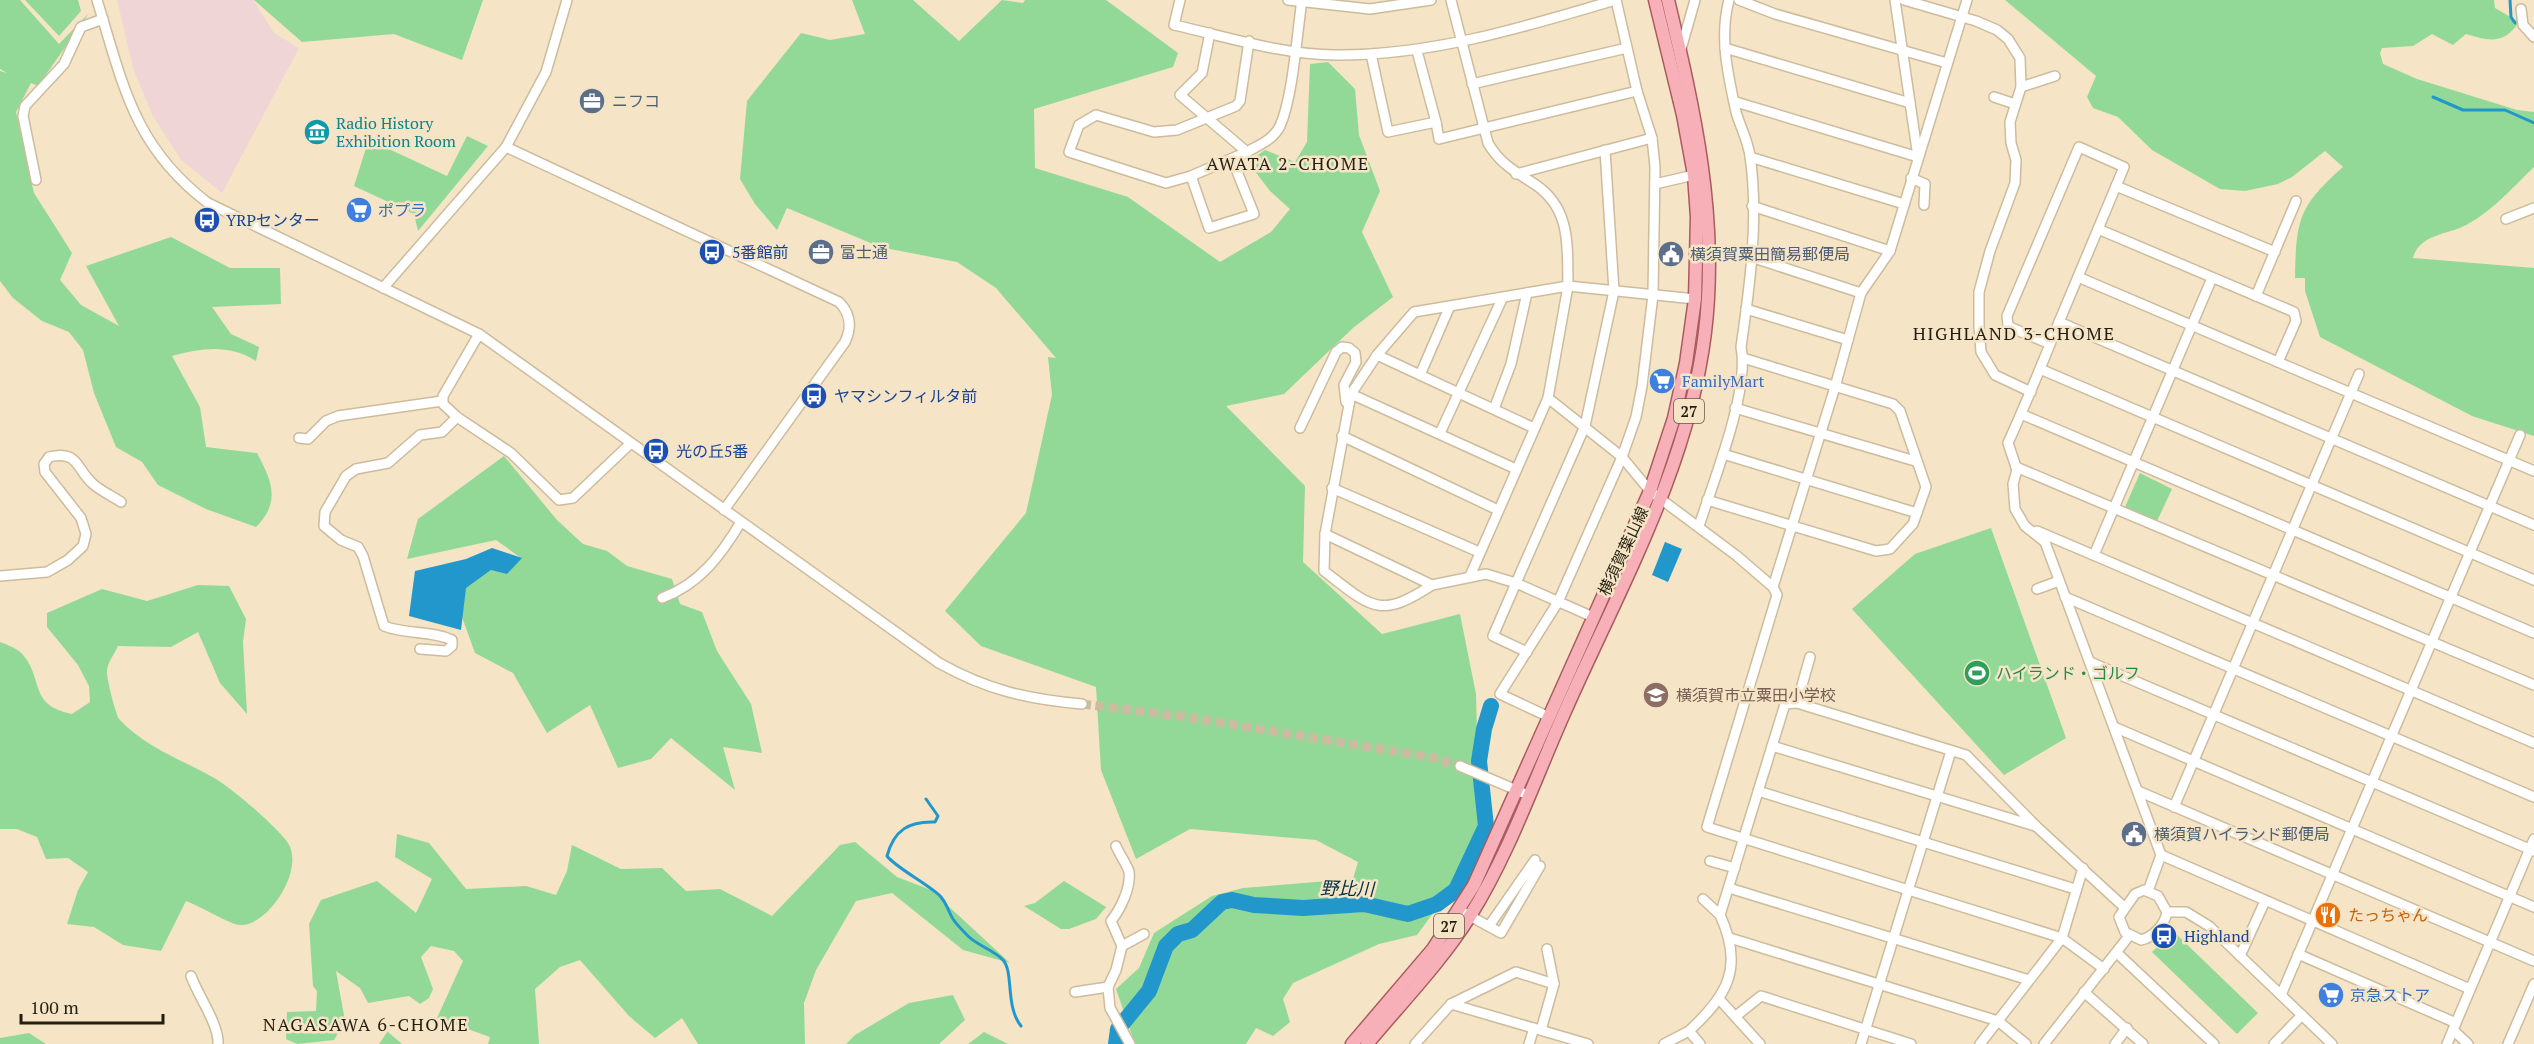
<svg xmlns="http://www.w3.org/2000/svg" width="2534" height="1044" font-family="'PT Serif','Noto Sans JP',serif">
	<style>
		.commercial { fill: #f0d5d6 }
		.green { fill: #92d998 }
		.water { fill: #2297cb }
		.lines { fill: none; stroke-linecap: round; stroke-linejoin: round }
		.stream { stroke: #2297cb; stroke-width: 3 }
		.river { stroke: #2297cb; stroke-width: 16 }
		.minor-tunnel { stroke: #cbbca1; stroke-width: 9; stroke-dasharray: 9 4.5; stroke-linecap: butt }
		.minor-casing { stroke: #ccbc9d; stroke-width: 12 }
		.major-casing { stroke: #a95b5f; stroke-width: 15 }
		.minor { stroke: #fff; stroke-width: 9 }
		.major { stroke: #f7b0b8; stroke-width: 12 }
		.labels { text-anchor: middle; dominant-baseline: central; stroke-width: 5; stroke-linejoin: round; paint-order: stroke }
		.shield { fill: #f5e4c5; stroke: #635948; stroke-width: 1.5 }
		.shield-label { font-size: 15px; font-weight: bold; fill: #241e12 }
		.service-label { font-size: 16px; fill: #4e5e75; stroke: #f5e4c5; text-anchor: start }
		.culture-label { font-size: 16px; fill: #0d838f; stroke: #f5e4c5; text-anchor: start }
		.shop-label { font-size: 16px; fill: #366cbe; stroke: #f5e4c5; text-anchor: start }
		.transit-label { font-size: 16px; fill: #164399; stroke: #f5e4c5; text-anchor: start }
		.street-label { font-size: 16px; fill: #241e12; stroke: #f5e4c5 }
		.leisure-label { font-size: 16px; fill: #27864d; stroke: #f5e4c5; text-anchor: start }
		.education-label { font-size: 16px; fill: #785e54; stroke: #f5e4c5; text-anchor: start }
		.food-label { font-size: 16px; fill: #c56008; stroke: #f5e4c5; text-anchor: start }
		.neighbourhood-label { font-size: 18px; letter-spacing: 1.5px; fill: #241e12; stroke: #f5e4c5 }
		.water-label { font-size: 18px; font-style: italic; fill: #002f44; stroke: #f5e4c5 }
	</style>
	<rect width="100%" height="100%" fill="#f5e4c5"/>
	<!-- commercial -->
	<polygon class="commercial" points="117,0 253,0 274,33 299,48 222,193 181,160 153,116 134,71"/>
	<!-- green -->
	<g class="green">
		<path d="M 0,0 L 20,0 L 59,44 L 89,13 L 38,86 L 31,83 L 16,112 L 34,193 L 72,253 L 60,280 L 81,305 L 119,326 L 86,266 L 171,237 L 230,268 L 280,268 L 281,304 L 212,307 L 231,334 L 259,347 L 256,361 C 229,344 202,348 172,356 L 200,407 L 206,447 L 257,453 C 272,481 281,502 256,527 L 206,509 L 158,485 L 142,462 L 116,447 L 94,393 L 83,350 L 69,332 L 42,321 L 13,298 L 0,281 L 0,71 L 7,73 L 0,69 Z"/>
		<polygon points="25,0 78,0 81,11 59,36"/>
		<polygon points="254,0 483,0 462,60 394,34 302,42"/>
		<polygon points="852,0 913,0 959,41 1002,0 1023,3 1025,0 1106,0 1178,53 1173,67 1034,109 1035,168 1128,197 1220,262 1271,232 1290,209 1270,191 1248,162 1265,150 1295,162 1307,142 1310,64 1328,62 1355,89 1359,135 1380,191 1362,232 1393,297 1353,328 1284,394 1226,406 1305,486 1303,562 1382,634 1460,614 1476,694 1480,849 1417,935 1379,944 1293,983 1283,999 1290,1022 1273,1036 1256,1028 1246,1044 1135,1044 1116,989 1139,968 1154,933 1212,896 1243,888 1353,879 1358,862 1316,840 1190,829 1136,859 1101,770 1096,687 981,646 945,611 1026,513 1052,395 1048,357 1056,358 996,288 957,262 880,247 787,208 777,230 755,204 740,179 747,101 801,33 830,40 865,34"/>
		<path d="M 2005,0 L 2494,0 L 2495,8 L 2519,22 C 2504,45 2488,41 2466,34 L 2453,45 L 2432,34 L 2413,46 L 2382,48 L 2380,53 L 2383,64 L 2417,79 L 2517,110 L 2534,112 L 2534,167 C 2512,188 2490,214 2462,227 C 2443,235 2419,236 2413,258 L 2534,268 L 2534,436 L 2472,416 L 2320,337 L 2305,291 L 2305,278 L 2295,278 C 2296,219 2299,206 2343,167 L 2325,151 L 2292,177 L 2278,184 L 2245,191 L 2220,189 L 2152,150 L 2118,117 L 2093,108 L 2087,97 L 2096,76 Z"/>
		<polygon points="467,136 488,146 418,231 414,214 354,186 367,145 391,150 447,176"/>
		<polygon points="504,456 557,520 583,544 607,551 627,566 672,579 680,604 702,612 717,651 751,704 762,753 723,747 735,790 671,738 651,759 618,768 590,705 547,733 513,673 475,653 462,617 465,588 491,570 521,558 496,540 407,559 418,519"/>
		<polygon points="2140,473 2172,489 2157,521 2125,507"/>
		<polygon points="1991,528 2066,738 2004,775 1852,609 1915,554"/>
		<path d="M 198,585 L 229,586 L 246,619 L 243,642 L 247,714 L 220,683 L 198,632 L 171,647 L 118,646 C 115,653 107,663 107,671 C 106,677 116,715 119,719 C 146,748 183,760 216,779 C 234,790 276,826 288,843 C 305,869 269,926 240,925 C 231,925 198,905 186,901 L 161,951 L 123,945 L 94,927 L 67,924 L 78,890 L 88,872 L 68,858 L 46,859 L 37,837 L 17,829 L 0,829 L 0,642 C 8,645 19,649 24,656 C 44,682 29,705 72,714 L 90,702 L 89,686 L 78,665 L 47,627 L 47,613 L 102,589 L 147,601 Z"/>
		<polygon points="397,834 429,843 466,889 526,886 556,895 567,871 572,845 621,869 662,868 686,891 720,889 772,916 840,845 855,842 897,877 931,890 1010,963 963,950 892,893 856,901 816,970 804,1003 805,1044 698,1044 682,1018 655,1038 629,1016 580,960 560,967 535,989 539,1044 488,1044 490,1037 437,1018 463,961 454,951 431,946 421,957 433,989 429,998 420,1004 409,996 368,1003 360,988 336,971 345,1021 334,1040 297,1044 286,1039 287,1012 316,1011 317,991 313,986 309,924 321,900 377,881 416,913 432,879 395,857"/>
		<polygon points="1064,881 1106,907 1096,919 1069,929 1061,929 1024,906 1035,903"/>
		<polygon points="2173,931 2258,1013 2237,1034 2152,952"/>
		<polygon points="953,995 965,1020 939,1044 846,1044 855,1035 909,1003"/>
		<polygon points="388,1031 388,1032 402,1044 379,1044"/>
		<polygon points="984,1032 1008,1044 968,1044"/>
		<polygon points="29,1033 46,1044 0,1044 0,1038"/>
	</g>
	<!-- water -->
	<g class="water">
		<polygon points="1665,542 1682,549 1668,582 1652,575"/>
		<polygon points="492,548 522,558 507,574 491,570 466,588 461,630 409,616 415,571 466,559"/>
	</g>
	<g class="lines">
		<!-- stream -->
		<g class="stream">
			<polyline points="2510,0 2511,17 2515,23"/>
			<polyline points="2433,97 2463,110 2505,110 2534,123"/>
			<path d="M 926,799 L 938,816 L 935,822 C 909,821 894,830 887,856 C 895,867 926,883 939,895 C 946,901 948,911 953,919 C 957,925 963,931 968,936 C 978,946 994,950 1003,960 C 1014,972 1005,1006 1021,1026"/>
		</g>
		<!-- river -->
		<polyline class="river" points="1116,1044 1118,1029 1149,991 1166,946 1178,934 1192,930 1222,902 1232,900 1254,905 1303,908 1364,904 1408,914 1437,904 1456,890 1486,826 1479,761 1484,729 1491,706"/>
		<!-- minor-tunnel -->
		<polyline class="minor-tunnel" points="1082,704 1179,716 1435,758 1460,766"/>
		<defs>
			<g id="minor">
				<path d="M 97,0 C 123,84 133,146 208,203 L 479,334 L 939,663 C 987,690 1027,699 1082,704"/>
				<path d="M 1180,0 L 1174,25 C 1224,36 1283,55 1335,55 C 1430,56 1525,27 1615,0"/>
				<polyline points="1288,0 1370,9 1431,0"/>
				<path d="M 1451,0 L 1488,143 C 1500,164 1516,172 1536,185 C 1572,210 1567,248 1568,286 L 1695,299"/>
				<polyline points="1739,0 1775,14 1947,63"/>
				<polyline points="1904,0 1976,21 1997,30 2008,39 2020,58 2021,87 2010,122 2011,143 2016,160 2015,183 1990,251 1979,292 1979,326 1981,352 1995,375 2031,392"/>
				<polyline points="2521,9 2523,25 2534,37"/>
				<path d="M 1210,33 L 1202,73 L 1180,95 L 1247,152 C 1259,145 1273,140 1280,126 C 1293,97 1297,33 1302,0"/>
				<polyline points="1725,48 1910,103"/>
				<polyline points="1681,49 1695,0"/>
				<polyline points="1417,51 1436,122"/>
				<polyline points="1371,54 1388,132 1436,122 1439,139 1637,91"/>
				<polyline points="1472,84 1627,48"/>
				<polyline points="2021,87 2055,76"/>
				<polyline points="1994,97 2015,104"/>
				<polyline points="1736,102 1918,157 1895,0"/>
				<path d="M 506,147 L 839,302 C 851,314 852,327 845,342 L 724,510"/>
				<polyline points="1247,152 1191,176 1166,183 1069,152 1079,125 1096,115 1154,132 1177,130 1236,106 1240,101 1249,41"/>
				<polyline points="1750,157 1904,204"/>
				<polyline points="1516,174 1652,138"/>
				<polyline points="1191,176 1209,228 1254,214 1232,159"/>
				<polyline points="1911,178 1925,184 1924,205"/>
				<polyline points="36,180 23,116 25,106 64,64 81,27 103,19"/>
				<polyline points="1655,184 1694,175"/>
				<polyline points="2116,186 2275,252"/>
				<polyline points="1752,206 1890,251"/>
				<polyline points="2506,219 2534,208"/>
				<polyline points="2098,229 2294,312 2296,321 2278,362"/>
				<polyline points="1751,257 1861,293"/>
				<polyline points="2078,277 2534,471"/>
				<polyline points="383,288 506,147 546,72 567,0"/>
				<polyline points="2256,296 2296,201"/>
				<polyline points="1746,309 1848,340"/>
				<polyline points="2059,322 2534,525"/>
				<polyline points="479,334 443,396 443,404 457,417 511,453 559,500 573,498 631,443"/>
				<path d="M 2050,344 L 2012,328 L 2008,325 L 2007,316 L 2079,147 L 2124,167 L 2059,322 C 2043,362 2026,403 2008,443 L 2017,470 L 2013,484 L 2015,509 L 2025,526 L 2045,542 L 2161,855 L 2148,891"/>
				<polyline points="1377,355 1534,428"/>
				<polyline points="2040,369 2534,580"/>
				<polyline points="1420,375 1449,308"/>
				<polyline points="1351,394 1516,469"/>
				<polyline points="1735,408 1915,461"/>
				<polyline points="1494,409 1511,364 1527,293"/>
				<polyline points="2021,414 2534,633"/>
				<polyline points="1300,428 1336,352 1342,347 1349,348 1355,353 1356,362 1344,385 1346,402"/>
				<polyline points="1440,433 1502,299"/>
				<polyline points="1342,436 1498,510"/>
				<polyline points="299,438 308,439 326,421 338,416 442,401"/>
				<polyline points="1723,454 1917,513"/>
				<polyline points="2016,467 2534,685"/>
				<polyline points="1332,488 1479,552"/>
				<polyline points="1707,500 1876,551 1890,549 1913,524 1926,487 1900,411 1893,404 1743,358"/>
				<path d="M 1699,526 C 1713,482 1750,391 1741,347 C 1750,285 1759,218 1750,156 C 1748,141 1740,126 1736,112 C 1728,75 1719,37 1729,0"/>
				<polyline points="2037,531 2534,743"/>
				<path d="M 1325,534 L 1324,571 C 1371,607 1379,620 1432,585"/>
				<polyline points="2094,555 2212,278"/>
				<path d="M 0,576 L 47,572 L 68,560 L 83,546 L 86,534 L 81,518 L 45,472 L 44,464 L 49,457 C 79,450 76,469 93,484 C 101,491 112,496 121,502"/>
				<polyline points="1470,576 1548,398"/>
				<polyline points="1773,587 1835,387 1861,293 1890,251 1967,0"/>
				<polyline points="2037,589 2059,581"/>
				<polyline points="2065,597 2534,797"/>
				<path d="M 662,598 C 700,584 721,555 741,522"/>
				<polyline points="1593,617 1516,583 1585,426 1614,291 1605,150"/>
				<path d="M 420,649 L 446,651 L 452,646 L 452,640 C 430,630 407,635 384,626 L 363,556 L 358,547 L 341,540 L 324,526 L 325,512 L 346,476 L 356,469 L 388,463 L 420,435 L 442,432 L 457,417"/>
				<polyline points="1527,652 1493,636 1516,583 1486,574 1432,585 1325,534 1351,394 1377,355 1414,312 1568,286 1548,398 1622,457 1650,491 1737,556 1773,587 1777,595 1707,827 2062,938 2104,969"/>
				<polyline points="2090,662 2534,851"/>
				<polyline points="1797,703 1966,755 2037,827 2124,907"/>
				<polyline points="1549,717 1500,694 1558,602 1622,457 1636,417 1642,386 1653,295 1655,167 1652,138 1637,91 1616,0"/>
				<polyline points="2114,727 2534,907"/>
				<polyline points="1772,746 2035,826"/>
				<polyline points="1460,766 1528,795"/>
				<polyline points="1758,791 2075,889"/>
				<polyline points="2138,791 2534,961"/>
				<polyline points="2174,807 2359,374"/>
				<path d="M 1116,846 C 1119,854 1127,864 1129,872 C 1131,888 1120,910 1111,921 L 1122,946 L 1116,970 L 1108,987 L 1110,1008 L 1130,1044"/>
				<polyline points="2161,855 2470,989"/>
				<polyline points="1710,861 1735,868"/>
				<polyline points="1729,888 2029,980"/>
				<path d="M 2144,890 L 2158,896 L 2167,912 C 2165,924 2154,937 2141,940 L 2125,932 L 2119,917 L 2135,894 Z"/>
				<polyline points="1703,899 1720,915"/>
				<polyline points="1459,910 1501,933 1540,866"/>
				<polyline points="2167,912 2186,912 2209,926 2332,1044"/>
				<polyline points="1489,926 1535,860"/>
				<polyline points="1730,938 1998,1021 2026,1044"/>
				<polyline points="1122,946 1144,934"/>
				<polyline points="1547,949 1554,984"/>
				<polyline points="2117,953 2214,1044"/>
				<polyline points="2298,954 2456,1023"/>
				<polyline points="2240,956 2265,901"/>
				<path d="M 191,976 C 198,996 219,1024 218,1044"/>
				<polyline points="1075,992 1108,987"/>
				<polyline points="2084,992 2143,1044"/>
				<polyline points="2281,995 2520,435"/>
				<polyline points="1720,1000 1760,1044"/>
				<polyline points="1451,1004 1588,1044"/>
				<polyline points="1736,1016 1761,996 1911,1044"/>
				<polyline points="2453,1030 2468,1044"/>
				<polyline points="1415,1044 1451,1004 1516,972 1554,984 1541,1030"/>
				<polyline points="1529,1044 1534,1028"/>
				<polyline points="1664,1044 1689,1031"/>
				<path d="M 1700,1044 L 1689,1031 C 1728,995 1744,967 1720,915 L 1785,704 L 1797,703 L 1810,657"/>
				<polyline points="1861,1044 1951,751"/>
				<polyline points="1980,1044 2062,938 2083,868"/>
				<polyline points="2044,1044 2129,936"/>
				<polyline points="2115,1044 2127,1028"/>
				<polyline points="2274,1044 2302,1015"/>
				<polyline points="2447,1044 2534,839"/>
				<polyline points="2508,1044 2534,984"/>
			</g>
			<g id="major">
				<polyline points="1352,1044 1433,949 1474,885 1650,491 1674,418 1686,363 1695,299 1697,217 1694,175 1683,115 1655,0"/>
				<path d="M 1367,1044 C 1402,1002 1441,962 1470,916 C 1510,852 1535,778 1566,709 C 1620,587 1689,466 1705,332 C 1719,218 1694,109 1668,0"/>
			</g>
		</defs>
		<!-- minor casing -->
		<use href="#minor" class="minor-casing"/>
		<!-- major casing -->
		<use href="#major" class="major-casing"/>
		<!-- minor -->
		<use href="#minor" class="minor"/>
		<!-- major -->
		<use href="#major" class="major"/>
	</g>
	<!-- icons -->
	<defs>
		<symbol id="office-disc" viewBox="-11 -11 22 22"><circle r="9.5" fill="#5c6f8a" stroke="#f5e4c5"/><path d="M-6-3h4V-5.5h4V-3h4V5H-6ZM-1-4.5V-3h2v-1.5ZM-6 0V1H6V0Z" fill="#fff"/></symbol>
		<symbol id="museum-disc" viewBox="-11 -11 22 22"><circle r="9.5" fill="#0f9aa8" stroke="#f5e4c5"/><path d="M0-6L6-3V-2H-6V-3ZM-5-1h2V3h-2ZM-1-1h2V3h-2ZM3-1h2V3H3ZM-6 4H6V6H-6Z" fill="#fff"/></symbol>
		<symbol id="supermarket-disc" viewBox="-11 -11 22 22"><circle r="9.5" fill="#3f7fe0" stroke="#f5e4c5"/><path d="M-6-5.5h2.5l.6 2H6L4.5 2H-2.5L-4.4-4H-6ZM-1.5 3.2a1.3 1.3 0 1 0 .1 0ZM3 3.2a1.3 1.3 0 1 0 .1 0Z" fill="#fff"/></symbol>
		<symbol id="bus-disc" viewBox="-11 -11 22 22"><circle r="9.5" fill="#1a4fb4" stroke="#f5e4c5"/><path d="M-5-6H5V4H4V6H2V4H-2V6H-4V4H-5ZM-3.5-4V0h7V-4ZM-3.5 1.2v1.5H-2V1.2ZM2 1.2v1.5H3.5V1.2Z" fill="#fff"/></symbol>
		<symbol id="civic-disc" viewBox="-11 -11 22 22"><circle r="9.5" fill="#5c6f8a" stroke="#f5e4c5"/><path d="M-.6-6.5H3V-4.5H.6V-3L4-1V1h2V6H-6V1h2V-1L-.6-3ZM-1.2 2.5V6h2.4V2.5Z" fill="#fff"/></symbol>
		<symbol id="stadium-disc" viewBox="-11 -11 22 22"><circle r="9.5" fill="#2e9e5b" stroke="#f5e4c5"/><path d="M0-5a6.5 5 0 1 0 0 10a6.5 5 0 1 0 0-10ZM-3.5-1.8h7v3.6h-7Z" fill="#fff"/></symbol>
		<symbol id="school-disc" viewBox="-11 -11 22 22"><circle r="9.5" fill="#8d6e63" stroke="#f5e4c5"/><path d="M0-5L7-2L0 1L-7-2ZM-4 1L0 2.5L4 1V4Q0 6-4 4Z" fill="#fff"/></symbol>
		<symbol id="restaurant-disc" viewBox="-11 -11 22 22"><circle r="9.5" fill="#e8710a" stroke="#f5e4c5"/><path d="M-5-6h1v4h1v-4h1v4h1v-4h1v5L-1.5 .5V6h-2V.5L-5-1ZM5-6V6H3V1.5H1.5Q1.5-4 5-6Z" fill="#fff"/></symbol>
	</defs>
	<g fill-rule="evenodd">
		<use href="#office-disc" x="577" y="86" width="30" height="30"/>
		<use href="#museum-disc" x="302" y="117" width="30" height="30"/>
		<use href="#supermarket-disc" x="344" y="195" width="30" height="30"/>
		<use href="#bus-disc" x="192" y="205" width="30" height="30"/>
		<use href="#bus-disc" x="697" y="237" width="30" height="30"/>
		<use href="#office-disc" x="806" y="237" width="30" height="30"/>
		<use href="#civic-disc" x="1656" y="239" width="30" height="30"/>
		<use href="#supermarket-disc" x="1647" y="366" width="30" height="30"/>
		<use href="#bus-disc" x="799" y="381" width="30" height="30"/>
		<use href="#bus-disc" x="641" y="436" width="30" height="30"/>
		<use href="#stadium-disc" x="1962" y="658" width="30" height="30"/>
		<use href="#school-disc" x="1641" y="680" width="30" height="30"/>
		<use href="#civic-disc" x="2119" y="819" width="30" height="30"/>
		<use href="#restaurant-disc" x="2313" y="900" width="30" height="30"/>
		<use href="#bus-disc" x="2149" y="921" width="30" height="30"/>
		<use href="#supermarket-disc" x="2316" y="980" width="30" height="30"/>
	</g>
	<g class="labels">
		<!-- shield labels -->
		<g class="shield">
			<rect x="1674" y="399" width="30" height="24" rx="4.5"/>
			<rect x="1434" y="914" width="30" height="24" rx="4.5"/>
		</g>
		<g class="shield-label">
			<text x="1689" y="411">27</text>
			<text x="1449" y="926">27</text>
		</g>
		<!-- service labels -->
		<g class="service-label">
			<text x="612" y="101">ニフコ</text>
			<text x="840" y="252">富士通</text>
			<text x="1690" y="254">横須賀粟田簡易郵便局</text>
			<text x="2154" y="834">横須賀ハイランド郵便局</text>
		</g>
		<!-- culture labels -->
		<g class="culture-label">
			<text x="336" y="123">Radio History<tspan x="336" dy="18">Exhibition Room</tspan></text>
		</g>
		<!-- shop labels -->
		<g class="shop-label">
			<text x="378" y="210">ポプラ</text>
			<text x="1682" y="381">FamilyMart</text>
			<text x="2350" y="995">京急ストア</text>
		</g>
		<!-- transit labels -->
		<g class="transit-label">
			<text x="226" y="220">YRPセンター</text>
			<text x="732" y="252">5番館前</text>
			<text x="834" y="396">ヤマシンフィルタ前</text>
			<text x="676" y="451">光の丘5番</text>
			<text x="2184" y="936">Highland</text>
		</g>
		<!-- street labels -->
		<g class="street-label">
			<text transform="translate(1623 551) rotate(-65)">横須賀葉山線</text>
		</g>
		<!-- leisure labels -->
		<g class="leisure-label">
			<text x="1996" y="673">ハイランド・ゴルフ</text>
		</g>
		<!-- education labels -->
		<g class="education-label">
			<text x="1676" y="695">横須賀市立粟田小学校</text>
		</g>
		<!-- food labels -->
		<g class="food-label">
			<text x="2348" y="915">たっちゃん</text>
		</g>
		<!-- neighbourhood labels -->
		<g class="neighbourhood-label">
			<text x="1288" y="163">AWATA 2-CHOME</text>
			<text x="2014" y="333">HIGHLAND 3-CHOME</text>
			<text x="366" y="1024">NAGASAWA 6-CHOME</text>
		</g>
		<!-- water labels -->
		<g class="water-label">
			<text transform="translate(1347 888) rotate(1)">野比川</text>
		</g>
	</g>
	<!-- scale -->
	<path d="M21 1014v9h142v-9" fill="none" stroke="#241e12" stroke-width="3"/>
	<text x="30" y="1014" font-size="18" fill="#241e12" stroke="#f5e4c5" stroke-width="4.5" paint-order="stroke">100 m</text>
</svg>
